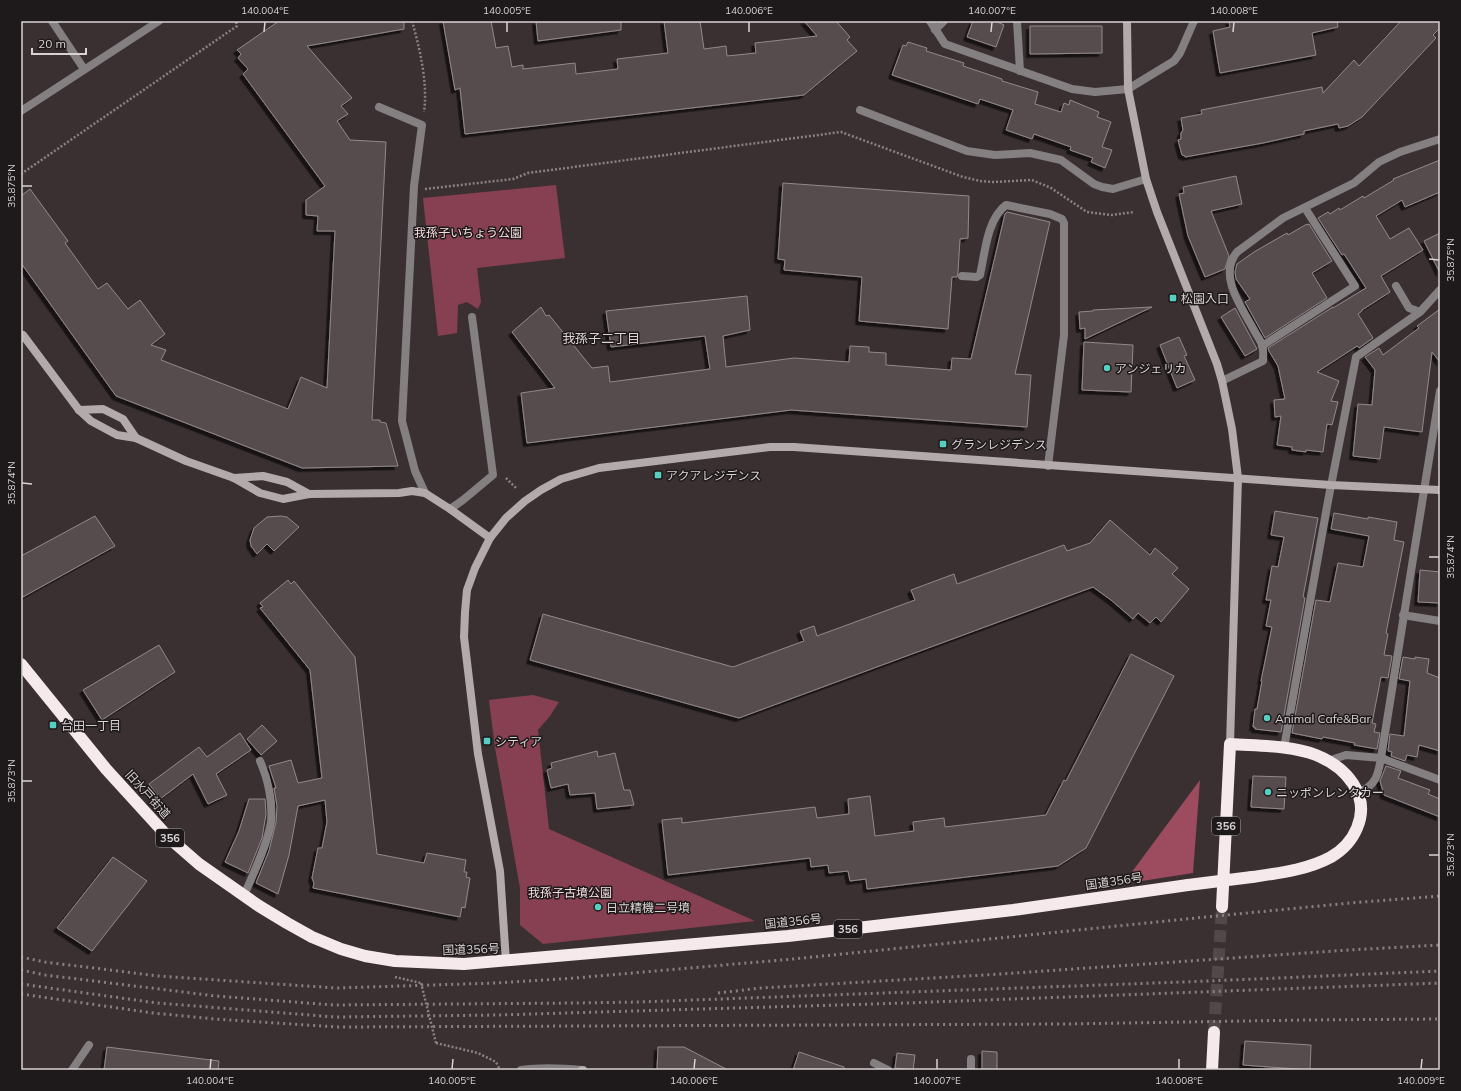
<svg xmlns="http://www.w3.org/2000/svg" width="1461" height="1091" font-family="Mulish,'Noto Sans JP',sans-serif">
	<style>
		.green { fill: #874051 }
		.forest { fill: #9d4b5f }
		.building { fill: #564c4e; stroke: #93888a; filter: url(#shadow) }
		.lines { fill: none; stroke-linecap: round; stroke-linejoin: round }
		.highway-tunnel { stroke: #52484a; stroke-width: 12; stroke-dasharray: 12 6; stroke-linecap: butt }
		.path { stroke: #8a8183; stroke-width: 2.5; stroke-dasharray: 2 2; stroke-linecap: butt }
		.lane { stroke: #847f80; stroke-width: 8 }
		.street { stroke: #847f80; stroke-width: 8 }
		.secondary { stroke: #b2aaab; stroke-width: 8 }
		.highway { stroke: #f6e9eb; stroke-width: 12 }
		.rail { stroke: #888081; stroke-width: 3; stroke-dasharray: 2 4; stroke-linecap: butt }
		.path-bridge { stroke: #8a8183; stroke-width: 2.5; stroke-dasharray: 2 2; stroke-linecap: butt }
		.highway-bridge { stroke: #f6e9eb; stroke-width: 12 }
		.ticks { fill: none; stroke: #d9d2d3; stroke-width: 1.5 }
		.poi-dot { fill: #57cec2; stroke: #1e191a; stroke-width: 1.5 }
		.labels { text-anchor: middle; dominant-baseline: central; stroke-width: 3; stroke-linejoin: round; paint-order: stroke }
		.shield { fill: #1e191a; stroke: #a19a9c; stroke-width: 1 }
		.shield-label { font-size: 11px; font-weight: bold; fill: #d9d2d3 }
		.park-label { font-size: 12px; fill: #f6dde1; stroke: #1e191a }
		.poi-label { font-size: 12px; fill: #d9d2d3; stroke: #1e191a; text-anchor: start }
		.street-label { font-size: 12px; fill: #d9d2d3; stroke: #1e191a }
		.neighbourhood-label { font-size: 13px; fill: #ddd1d3; stroke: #1e191a }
		.neatline { fill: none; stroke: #d9d2d3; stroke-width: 1.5 }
		.ticks-label { font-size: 10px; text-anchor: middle; fill: #d9d2d3 }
	</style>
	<defs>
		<filter id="shadow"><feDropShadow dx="-3.5" dy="3.5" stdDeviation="0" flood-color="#0009"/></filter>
	</defs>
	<rect width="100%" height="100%" fill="#3a3032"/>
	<!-- green -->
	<g class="green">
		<polygon points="556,185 565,258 477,268 481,302 478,309 467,302 458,305 457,333 438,336 423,198"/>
		<polygon points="533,695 559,702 550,716 538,730 549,829 755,921 543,944 520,925 520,888 495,748 489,700"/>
	</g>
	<!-- forest -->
	<polygon class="forest" points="1200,780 1193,873 1123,884"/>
	<!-- building -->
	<g class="building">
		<polygon points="279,21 404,21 404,29 307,46 352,98 341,106 348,114 337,121 350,140 386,142 372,420 380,420 380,422 386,423 398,466 302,468 116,396 21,263 21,196 30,189 68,241 65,243 98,289 107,283 128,309 140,300 165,334 151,345 166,350 161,360 288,409 301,377 327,388 335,231 317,231 318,216 306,215 306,200 325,186 243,74 248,69 238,58 241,54 237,50"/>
		<polygon points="443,21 491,21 496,48 508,46 512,67 523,65 523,69 575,63 576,74 618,69 617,59 668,53 664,21 700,21 704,49 726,46 727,56 756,53 755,43 817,36 804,21 836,21 850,37 847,40 857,51 804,95 465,134 460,88 455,90"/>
		<polygon points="536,21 621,21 621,30 538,41"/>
		<polygon points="973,21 995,21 1004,25 996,47 967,37"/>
		<polygon points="1229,21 1337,21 1338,27 1312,33 1316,55 1220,73 1213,31 1230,27"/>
		<polygon points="1401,21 1440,21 1440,28 1433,35 1436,38 1362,117 1348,126 1339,128 1338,124 1304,131 1304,134 1263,143 1185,157 1185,156 1182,155 1178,140 1181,139 1181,133 1183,130 1181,118 1202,114 1201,110 1322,87 1323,93 1354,60 1359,66"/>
		<polygon points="1030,26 1102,26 1102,53 1030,54"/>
		<polygon points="908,42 927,48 926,51 964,63 963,66 1002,79 1002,81 1038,92 1035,104 1061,112 1064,103 1069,105 1070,100 1099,112 1097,117 1111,122 1102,147 1112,150 1105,168 1091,162 1093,158 1070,150 1071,147 1034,134 1032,139 1006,130 1013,110 980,99 978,104 892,75 903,45 906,46"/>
		<polygon points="1440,160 1440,192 1405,207 1402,200 1376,216 1390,239 1409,228 1423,250 1381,276 1390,292 1362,310 1362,311 1358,314 1373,338 1359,348 1357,346 1354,348 1317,372 1339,381 1331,401 1338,402 1332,425 1327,424 1323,452 1306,450 1306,452 1292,450 1292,447 1277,445 1281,416 1275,417 1274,400 1285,399 1278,366 1269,351 1268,348 1333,307 1333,308 1366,288 1348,260 1344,254 1342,255 1318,218 1328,212 1330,214 1339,208 1340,210 1363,196 1364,198 1394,180 1393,179"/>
		<polygon points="1236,176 1242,204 1211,211 1229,256 1225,269 1205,277 1188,236 1179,194 1184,193 1183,187"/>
		<polygon points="783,183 969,196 968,238 960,239 958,272 957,277 952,277 948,329 859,321 862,277 784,270 785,260 778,259"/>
		<polygon points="1007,212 1050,222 1015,374 1031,375 1027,427 791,410 527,443 521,393 555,388 512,332 541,307 546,316 549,315 592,368 608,366 610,382 710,369 705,336 611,347 606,311 747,296 750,330 723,336 726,367 794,358 849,362 850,346 869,347 869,352 886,353 886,365 951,370 952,358 971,359 1005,214"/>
		<polygon points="1307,224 1307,225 1309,224 1332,261 1312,273 1327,298 1265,338 1245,302 1250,299 1236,279 1235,272 1237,264 1254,252 1287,233 1288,235"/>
		<polygon points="1440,233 1440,273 1424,241"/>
		<polygon points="1152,307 1085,339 1085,328 1080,329 1079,312 1093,311 1093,310"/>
		<polygon points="1235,308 1257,349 1245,356 1221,317"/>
		<polygon points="1440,309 1440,362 1432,352 1422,432 1384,427 1380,459 1353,456 1358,404 1372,405 1375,370 1365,357 1379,348 1383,355 1419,328 1417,326"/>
		<polygon points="1179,337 1187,355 1184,356 1195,380 1177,388 1160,345"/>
		<polygon points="1084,342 1133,345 1131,392 1082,390"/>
		<polygon points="1275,511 1318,518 1303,597 1305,598 1281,732 1255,729 1255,727 1253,727 1255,709 1257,709 1262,681 1261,681 1272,627 1266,626 1271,600 1266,600 1272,566 1278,567 1284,537 1271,535"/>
		<polygon points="1334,513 1368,519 1368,517 1397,522 1394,540 1404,542 1386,633 1388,634 1384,655 1392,656 1388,678 1381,677 1372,723 1376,724 1374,732 1380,733 1377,749 1354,745 1355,743 1323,737 1322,739 1292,733 1316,600 1330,602 1338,563 1363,567 1369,536 1331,529"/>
		<polygon points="95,516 115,546 21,598 21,556"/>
		<polygon points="281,516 287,517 299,527 274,551 267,544 257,554 251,546 250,540 254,528 267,517"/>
		<polygon points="1110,520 1150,555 1155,548 1178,568 1172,574 1189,589 1161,622 1156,617 1150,623 1138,613 1133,619 1111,600 1093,587 739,718 530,660 543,614 733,667 804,641 800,631 814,626 817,636 915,600 911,590 954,574 957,584 1064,545 1067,551 1090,543"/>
		<polygon points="1420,570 1440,572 1440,603 1418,602"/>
		<polygon points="288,580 291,584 294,581 355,657 377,854 424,863 427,853 466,860 464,872 467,872 466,877 470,878 465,908 462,907 460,917 313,888 314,883 312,878 318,848 322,848 327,822 325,800 298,806 289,855 278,894 256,883 269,851 276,822 277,806 274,788 276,788 269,766 291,760 298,783 322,778 310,670 260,608 263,607 260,603"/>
		<polygon points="159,645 175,672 102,720 83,690"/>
		<polygon points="1131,654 1174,676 1086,848 1058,866 867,889 866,879 850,881 848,871 829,873 828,865 811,867 810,858 668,875 662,820 682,818 682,823 815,807 817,818 849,814 848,799 870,796 875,836 914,831 913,822 944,818 945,827 1046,815 1064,780 1066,781"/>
		<polygon points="1403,657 1415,659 1415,657 1429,659 1427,673 1440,678 1440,751 1419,745 1417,757 1407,755 1405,761 1391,756 1392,752 1388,751 1390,734 1404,736 1410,681 1399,679"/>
		<polygon points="262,725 277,741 261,755 247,739"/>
		<polygon points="240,733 251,750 216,774 227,795 208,804 193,774 160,799 149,784 199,747 207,757"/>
		<polygon points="597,751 598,757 615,753 624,790 630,790 634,805 597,809 595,793 570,795 568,784 551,788 547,770 552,768 551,763"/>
		<polygon points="1386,766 1401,771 1398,778 1430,790 1428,794 1440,799 1440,817 1384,795 1380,781"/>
		<polygon points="1253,776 1286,777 1284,809 1251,807"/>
		<polygon points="249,799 265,799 266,814 262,838 248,873 225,862 239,831"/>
		<polygon points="113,857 147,881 92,951 57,928"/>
		<polygon points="1245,1041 1311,1045 1310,1070 1243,1065"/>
		<polygon points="107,1047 219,1061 218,1070 104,1070"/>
		<polygon points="658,1047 684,1047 728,1070 657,1070"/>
		<polygon points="982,1051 997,1052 997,1070 982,1070"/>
		<polygon points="799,1052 844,1067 844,1070 793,1070"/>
		<polygon points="897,1053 915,1055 913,1070 895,1068"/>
	</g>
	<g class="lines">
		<!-- highway-tunnel -->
		<polyline class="highway-tunnel" points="1214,1032 1222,907"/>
		<!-- path -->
		<g class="path">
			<path d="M 412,21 C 420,49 428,84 424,112"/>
			<polyline points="21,174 237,26 236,21"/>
			<polyline points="425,189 513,179 528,173 841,132 963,177 980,181 993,182 1032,180 1051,188 1087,212 1112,215 1134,212"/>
			<polyline points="506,478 517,489"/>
			<polyline points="395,977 421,983"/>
			<polyline points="436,1043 478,1053 496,1062 500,1070"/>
		</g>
		<!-- lane -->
		<g class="lane">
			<polyline points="860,110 967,151 995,155 1030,153 1061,160 1094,184 1102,187 1113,189 1146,179"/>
			<path d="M 962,276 L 977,277 L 980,275 C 985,253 987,219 1006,205 L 1050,214 L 1062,219 L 1064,223 L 1064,335 L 1048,466"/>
			<path d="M 244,895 C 253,875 268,843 271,822 C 273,802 268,779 260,761"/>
		</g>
		<!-- street -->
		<g class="street">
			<polyline points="52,21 84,69"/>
			<polyline points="930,21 945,44 1072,89 1095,92 1128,89 1174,61 1180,53 1194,21"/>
			<polyline points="1017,21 1020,71"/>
			<polyline points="935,30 944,21"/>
			<polyline points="379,107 422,125 414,186 402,421 415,471 425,493"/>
			<polyline points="21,111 159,21"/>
			<polyline points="1396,286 1409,308 1420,312"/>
			<polyline points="1262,346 1355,286 1305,208"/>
			<path d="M 1222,381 L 1263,361 C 1263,356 1264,350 1262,345 C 1261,341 1257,336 1255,332 C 1243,309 1217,276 1237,252 L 1283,218 L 1354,183 L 1379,162 L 1400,152 L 1440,139"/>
			<polyline points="450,509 463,500 493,475 472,317"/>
			<polyline points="1403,615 1440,621"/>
			<polyline points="1284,748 1328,501 1356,357 1420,312 1440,290"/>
			<polyline points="1328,761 1346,755 1381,758 1440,780"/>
			<path d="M 1358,793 C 1376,785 1378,776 1381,758 L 1440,391"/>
			<polyline points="971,1059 971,1070"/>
			<polyline points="874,1063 888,1070"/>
			<polyline points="72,1070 89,1045"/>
			<path d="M 521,1070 C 542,1067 561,1068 582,1070"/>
		</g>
		<!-- secondary -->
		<g class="secondary">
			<polyline points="1127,21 1128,89 1146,179 1157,212 1217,364 1222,381 1232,429 1238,478 1230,744"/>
			<polyline points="21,337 23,335 79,410 91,421 117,435 136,438 186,461 234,478 260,493 283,499 309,494 399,493 412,491 425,493 450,509 490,538"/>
			<polyline points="79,410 103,409 123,419 136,438"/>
			<polyline points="234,478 263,476 287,482 309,494"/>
			<polyline points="506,962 500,871 478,754 464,637 465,612 467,590 475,568 490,538 506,518 525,501 541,490 561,479 599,468 770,447 794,447 1331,485 1440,490"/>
			<polyline points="582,1070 583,1070"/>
		</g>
		<!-- highway -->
		<g class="highway">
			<polyline points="21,664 106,769 168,837 199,864 259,906 287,923 312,937 341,949 365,956 395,961 464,964 788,936 1013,910 1188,885"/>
			<path d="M 1222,907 L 1230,744 C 1258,746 1290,745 1316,755 C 1346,767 1371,795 1357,828 C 1352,840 1343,850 1331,857 C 1307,870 1279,873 1252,877"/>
			<polyline points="1212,1070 1214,1032"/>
		</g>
		<!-- rail -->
		<g class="rail">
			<polyline points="21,957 45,962 158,976 336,988 496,983 575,978 793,959 1206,917 1350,903 1440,896"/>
			<polyline points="21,970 45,975 216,996 333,1005 577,1003 639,1002 1209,981 1440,971"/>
			<polyline points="21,984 157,1003 335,1017 498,1015 906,1003 1440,983"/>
			<polyline points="718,993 761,988 1001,974 1349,950 1440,945"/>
			<polyline points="21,994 153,1013 215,1019 337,1027 1065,1024 1306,1020 1440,1019"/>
		</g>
		<!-- path-bridge -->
		<polyline class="path-bridge" points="421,983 436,1043"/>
		<!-- highway-bridge -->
		<polyline class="highway-bridge" points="1188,885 1252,877"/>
	</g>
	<!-- ticks -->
	<path class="ticks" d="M 264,32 L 265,22M 507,32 L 507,22M 749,32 L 749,22M 991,32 L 992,22M 1233,32 L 1234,22M 22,186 L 32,186M 1429,259 L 1439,260M 22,483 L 32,484M 1429,557 L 1439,557M 22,781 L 32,781M 1429,855 L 1439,855M 210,1069 L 211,1059M 452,1069 L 453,1059M 694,1069 L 695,1059M 937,1069 L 937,1059M 1179,1069 L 1179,1059M 1421,1069 L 1422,1059"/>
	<!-- markers -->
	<g class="poi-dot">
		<rect x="1169" y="294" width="8" height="8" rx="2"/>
		<circle cx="1107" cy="368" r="4"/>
		<rect x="939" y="440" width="8" height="8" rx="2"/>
		<rect x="654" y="471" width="8" height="8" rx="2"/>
		<circle cx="1267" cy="718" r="4"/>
		<rect x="49" y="721" width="8" height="8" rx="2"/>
		<rect x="483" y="737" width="8" height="8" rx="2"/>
		<circle cx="1268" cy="792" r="4"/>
		<circle cx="598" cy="907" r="4"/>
	</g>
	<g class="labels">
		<!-- shield labels -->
		<g class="shield">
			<rect x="1212" y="817" width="28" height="18" rx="3"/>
			<rect x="156" y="829" width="28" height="18" rx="3"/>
			<rect x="834" y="920" width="28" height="18" rx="3"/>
		</g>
		<g class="shield-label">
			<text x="1226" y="826">356</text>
			<text x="170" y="838">356</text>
			<text x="848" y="929">356</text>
		</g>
		<!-- park labels -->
		<g class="park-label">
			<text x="468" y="232">我孫子いちょう公園</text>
			<text x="570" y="892">我孫子古墳公園</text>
		</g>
		<!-- poi labels -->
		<g class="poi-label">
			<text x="1181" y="298">松園入口</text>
			<text x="1115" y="368">アンジェリカ</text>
			<text x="951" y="444">グランレジデンス</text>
			<text x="666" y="475">アクアレジデンス</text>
			<text x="1275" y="718">Animal Cafe&amp;Bar</text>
			<text x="61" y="725">台田一丁目</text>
			<text x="495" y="741">シティア</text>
			<text x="1276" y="792">ニッポンレンタカー</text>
			<text x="606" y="907">日立精機二号墳</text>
		</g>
		<!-- street labels -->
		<g class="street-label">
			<text transform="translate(148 794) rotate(48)">旧水戸街道</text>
			<text transform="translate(1114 881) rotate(-8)">国道356号</text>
			<text transform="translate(793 921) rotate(-6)">国道356号</text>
			<text transform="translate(471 949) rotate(-2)">国道356号</text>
		</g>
		<!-- neighbourhood labels -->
		<g class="neighbourhood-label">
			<text x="601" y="338">我孫子二丁目</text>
		</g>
	</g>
	<!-- border -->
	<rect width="1461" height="1091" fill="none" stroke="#1e191a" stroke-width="44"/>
	<!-- scale -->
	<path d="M32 48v6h54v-6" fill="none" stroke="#d9d2d3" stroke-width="2"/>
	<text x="38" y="48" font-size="12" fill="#d9d2d3" stroke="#1e191a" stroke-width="3" paint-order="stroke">20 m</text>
	<rect x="22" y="22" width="1417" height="1047" class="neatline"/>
	<g class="ticks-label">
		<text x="265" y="14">140.004°E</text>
		<text x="507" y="14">140.005°E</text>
		<text x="749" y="14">140.006°E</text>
		<text x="992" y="14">140.007°E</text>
		<text x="1234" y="14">140.008°E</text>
		<text transform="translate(11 186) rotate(-90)" y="4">35.875°N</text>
		<text transform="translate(1450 260) rotate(-90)" y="4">35.875°N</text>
		<text transform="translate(11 483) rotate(-90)" y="4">35.874°N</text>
		<text transform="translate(1450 557) rotate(-90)" y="4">35.874°N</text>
		<text transform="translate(11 781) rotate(-90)" y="4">35.873°N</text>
		<text transform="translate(1450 855) rotate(-90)" y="4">35.873°N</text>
		<text x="210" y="1084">140.004°E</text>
		<text x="452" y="1084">140.005°E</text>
		<text x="694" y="1084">140.006°E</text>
		<text x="937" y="1084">140.007°E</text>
		<text x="1179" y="1084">140.008°E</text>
		<text x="1421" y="1084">140.009°E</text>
	</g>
</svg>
